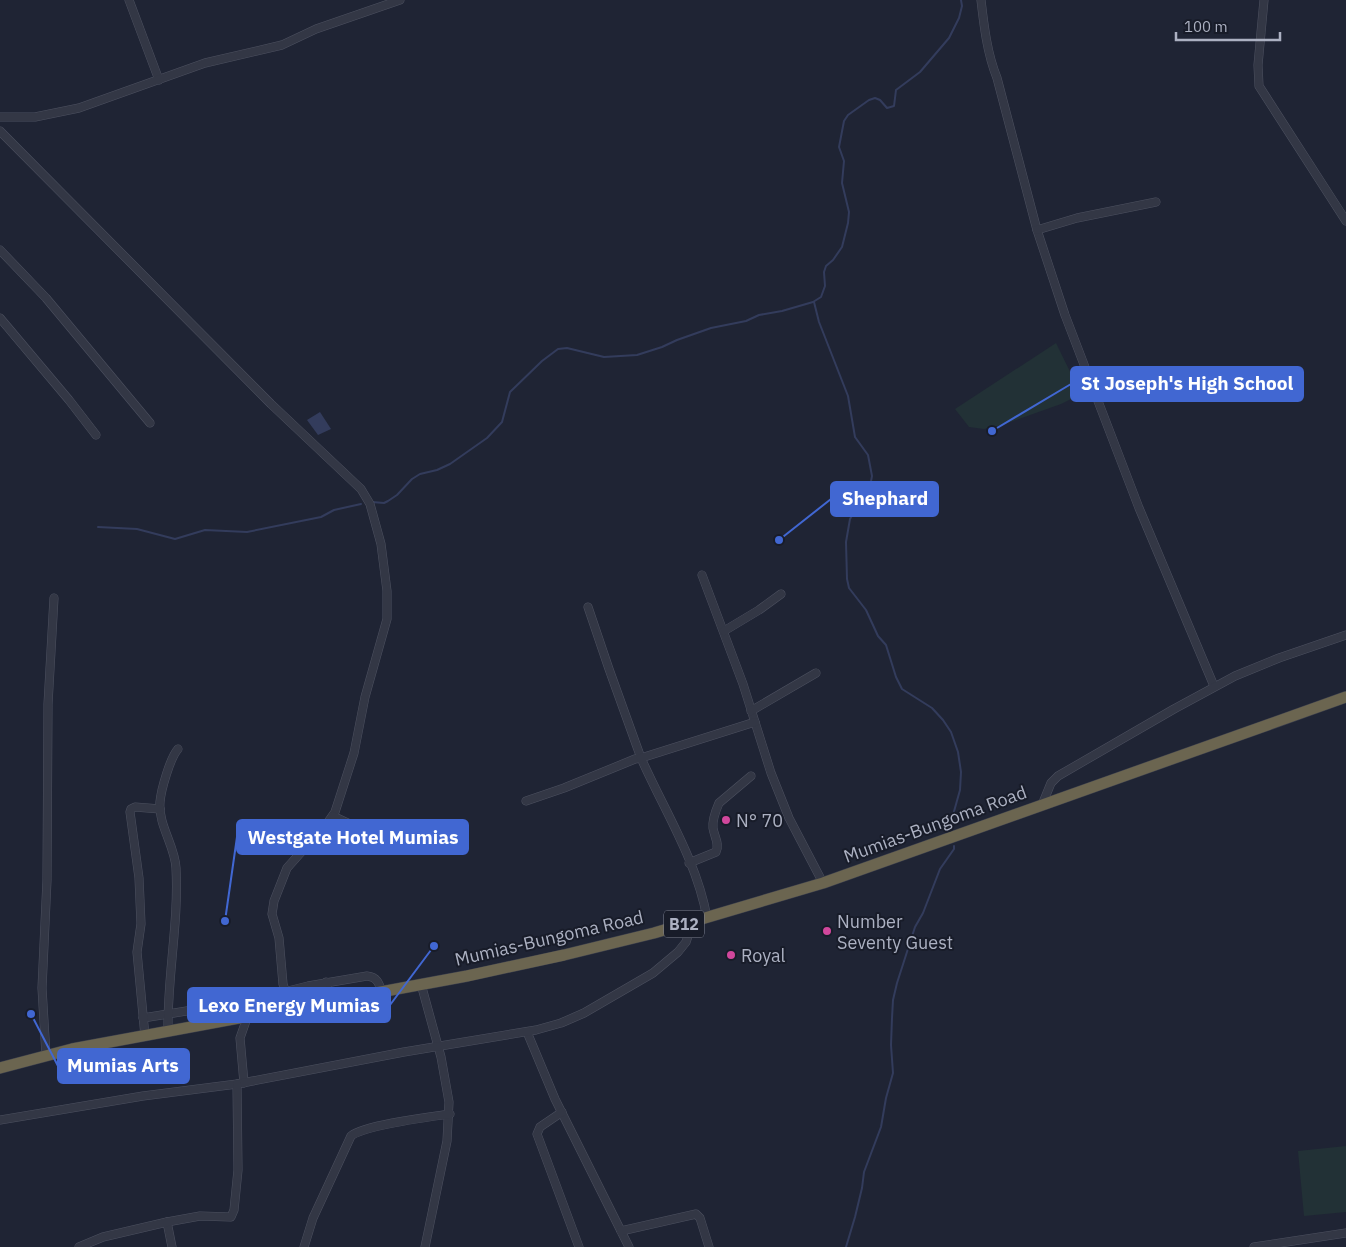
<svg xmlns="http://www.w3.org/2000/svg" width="1346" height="1247" font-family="'IBM Plex Sans',sans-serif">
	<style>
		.green { fill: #223136 }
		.water { fill: #333c5c }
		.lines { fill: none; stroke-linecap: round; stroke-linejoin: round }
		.stream { stroke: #333c5c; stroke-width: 2 }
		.minor-casing { stroke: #4d5160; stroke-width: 9 }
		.highway-casing { stroke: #3a3e4c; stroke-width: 12 }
		.minor { stroke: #333745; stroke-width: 8 }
		.highway { stroke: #6b6550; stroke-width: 11 }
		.hotel-dot { fill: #d1479c; stroke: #181c29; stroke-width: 2 }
		.labels { text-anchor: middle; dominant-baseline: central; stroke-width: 4; stroke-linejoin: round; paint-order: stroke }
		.shield { fill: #181c29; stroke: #808494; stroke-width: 1 }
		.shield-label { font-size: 16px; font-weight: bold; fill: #acb1c2 }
		.poi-label { font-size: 18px; fill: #acb1c2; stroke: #181c29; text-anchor: start }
		.street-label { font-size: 18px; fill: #acb1c2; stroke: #181c29 }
		.leader { fill: none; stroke: #4167d2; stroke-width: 2 }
		.callout-dot { fill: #4167d2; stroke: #181c29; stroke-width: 2 }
		.callout { fill: #4167d2; stroke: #4167d2; stroke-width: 2 }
		.callout-label { font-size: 19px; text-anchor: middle; font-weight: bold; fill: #fff }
	</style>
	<rect width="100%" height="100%" fill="#1f2434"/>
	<!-- green -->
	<g class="green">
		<polygon points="1056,343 1081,394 1061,404 1002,425 984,429 969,427 955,409"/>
		<polygon points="1346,1146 1346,1212 1304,1216 1298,1151"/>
	</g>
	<!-- water -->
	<polygon class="water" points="320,412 331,429 318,435 307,420"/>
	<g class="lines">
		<!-- stream -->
		<g class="stream">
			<polyline points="814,302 819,322 848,396 855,437 868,455 872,476 868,497 860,502 850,519 846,542 847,579 849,588 866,610 878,636 886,645 896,677 902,689 932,708 943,720 951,732 958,752 961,772 960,790 953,815 950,820 949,827"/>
			<polyline points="372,502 384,503 388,501 397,495 412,479 420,474 437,470 450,464 487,438 502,422 510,392 542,361 558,349 567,348 604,357 637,355 662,347 677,340 711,328 746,321 759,315 782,311 813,302 821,297 825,286 824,272 826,266 833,260 842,247 848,223 849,212 842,183 844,161 839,147 844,121 848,115 869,100 875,98 880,100 887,108 894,106 896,90 920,72 949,38 959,18 962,6 961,0"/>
			<polyline points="98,527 137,529 175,539 205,530 247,532 321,517 334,510 361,504"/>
			<polyline points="846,1247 855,1217 862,1188 864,1172 881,1127 886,1098 893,1073 891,1045 892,1018 893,1000 897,983 915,927 923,913 940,869 954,849 954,846"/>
		</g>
		<defs>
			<g id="minor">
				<polyline points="129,0 159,80"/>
				<path d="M 981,0 C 984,26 987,53 997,78 L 1037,230 L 1065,315 L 1139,508 L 1214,686"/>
				<polyline points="1264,0 1258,65 1259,86 1346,221"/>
				<polyline points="0,117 35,117 79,108 205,63 282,45 316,29 400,0"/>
				<polyline points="0,131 271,404 361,489 370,504 381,544 387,591 387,619 365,697 354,753 335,812 328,822 287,868 274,901 272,914 279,938 283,984 291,1009"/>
				<polyline points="1037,230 1077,218 1156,202"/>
				<polyline points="0,250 46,298 150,423"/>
				<polyline points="0,318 69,400 96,435"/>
				<polyline points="702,575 743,684 771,773 789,818 823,883"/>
				<polyline points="724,631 759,610 781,594"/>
				<polyline points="751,711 816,673"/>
				<polyline points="526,801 564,788 635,759 641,758 609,669 588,607"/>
				<polyline points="1042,805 1051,783 1058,776 1174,709 1235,676 1279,658 1346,635"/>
				<polyline points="333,816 348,823 363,839"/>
				<path d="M 689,863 L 716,852 C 720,844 714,836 713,828 C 712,819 716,810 719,803 L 751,776"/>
				<path d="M 707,918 C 697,861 664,810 641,758 L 755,722"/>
				<polyline points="326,982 332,1002"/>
				<polyline points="421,984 441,1057 449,1102 447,1141 425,1247"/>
				<path d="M 143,1018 L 249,1001 L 308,986 L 367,976 C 377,977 379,983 382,992"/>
				<path d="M 168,1032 C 167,977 179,923 176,868 C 175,846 158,825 160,802 C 161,790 170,758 178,749"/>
				<polyline points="527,1032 555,1099 629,1247"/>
				<polyline points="145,1036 137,952 141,924 139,878 130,812 131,809 135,807 160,809"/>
				<polyline points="46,1055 42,988 47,880 48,704 54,598"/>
				<polyline points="244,1083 240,1038 247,1018"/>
				<polyline points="562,1112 540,1127 537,1134 579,1247"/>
				<polyline points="0,1120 143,1096 237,1084 404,1052 536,1030 561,1023 584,1013 653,973 678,952 686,942 689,933 687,923"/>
				<polyline points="167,1222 172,1247"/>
				<polyline points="621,1231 696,1214 700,1218 709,1247"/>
				<polyline points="79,1247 103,1237 167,1222 200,1216 231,1217 234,1210 238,1170 237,1084"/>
				<path d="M 304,1247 L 313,1218 L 351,1136 C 365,1125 429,1117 450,1114"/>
				<polyline points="1254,1247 1346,1233"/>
			</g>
			<polyline id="highway" points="0,1068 72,1049 467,976 564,955 654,933 823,883 1346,697"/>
		</defs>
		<!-- minor casing -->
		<use href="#minor" class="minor-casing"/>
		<!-- highway casing -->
		<use href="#highway" class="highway-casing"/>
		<!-- minor -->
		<use href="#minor" class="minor"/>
		<!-- highway -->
		<use href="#highway" class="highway"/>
	</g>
	<!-- markers -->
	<g class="hotel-dot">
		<circle cx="726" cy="820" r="5"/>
		<circle cx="827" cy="931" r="5"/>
		<circle cx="731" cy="955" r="5"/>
	</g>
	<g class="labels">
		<!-- shield labels -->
		<rect class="shield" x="664" y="910.5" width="40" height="27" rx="4"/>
		<g class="shield-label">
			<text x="684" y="924">B12</text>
		</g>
		<!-- poi labels -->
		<g class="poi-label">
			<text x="736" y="820">N° 70</text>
			<text x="837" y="921">Number<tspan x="837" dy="21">Seventy Guest</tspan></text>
			<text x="741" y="955">Royal</text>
		</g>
		<!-- street labels -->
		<g class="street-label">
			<text transform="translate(935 824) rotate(-20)">Mumias-Bungoma Road</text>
			<text transform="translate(549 938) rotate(-13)">Mumias-Bungoma Road</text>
		</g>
	</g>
	<!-- callouts -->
	<path class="leader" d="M992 431L1071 384M779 540L831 499M225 921L237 837M434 946L390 1005M31 1014L58 1066"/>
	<g class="callout-dot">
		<circle cx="992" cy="431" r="5"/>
		<circle cx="779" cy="540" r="5"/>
		<circle cx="225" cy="921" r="5"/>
		<circle cx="434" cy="946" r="5"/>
		<circle cx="31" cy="1014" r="5"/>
	</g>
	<g class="callout">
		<rect x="1071" y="367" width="232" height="34" rx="5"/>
		<rect x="831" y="482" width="107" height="34" rx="5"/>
		<rect x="237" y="820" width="231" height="34" rx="5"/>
		<rect x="188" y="988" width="202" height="34" rx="5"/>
		<rect x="58" y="1049" width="131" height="34" rx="5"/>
	</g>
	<g class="callout-label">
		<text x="1187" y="390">St Joseph's High School</text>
		<text x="885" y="505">Shephard</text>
		<text x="353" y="844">Westgate Hotel Mumias</text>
		<text x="289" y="1012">Lexo Energy Mumias</text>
		<text x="123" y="1072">Mumias Arts</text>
	</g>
	<!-- scale -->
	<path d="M1176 32v8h104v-8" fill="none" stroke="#acb1c2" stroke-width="2.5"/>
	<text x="1184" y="32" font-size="15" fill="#acb1c2" stroke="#181c29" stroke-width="4" paint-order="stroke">100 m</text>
</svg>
